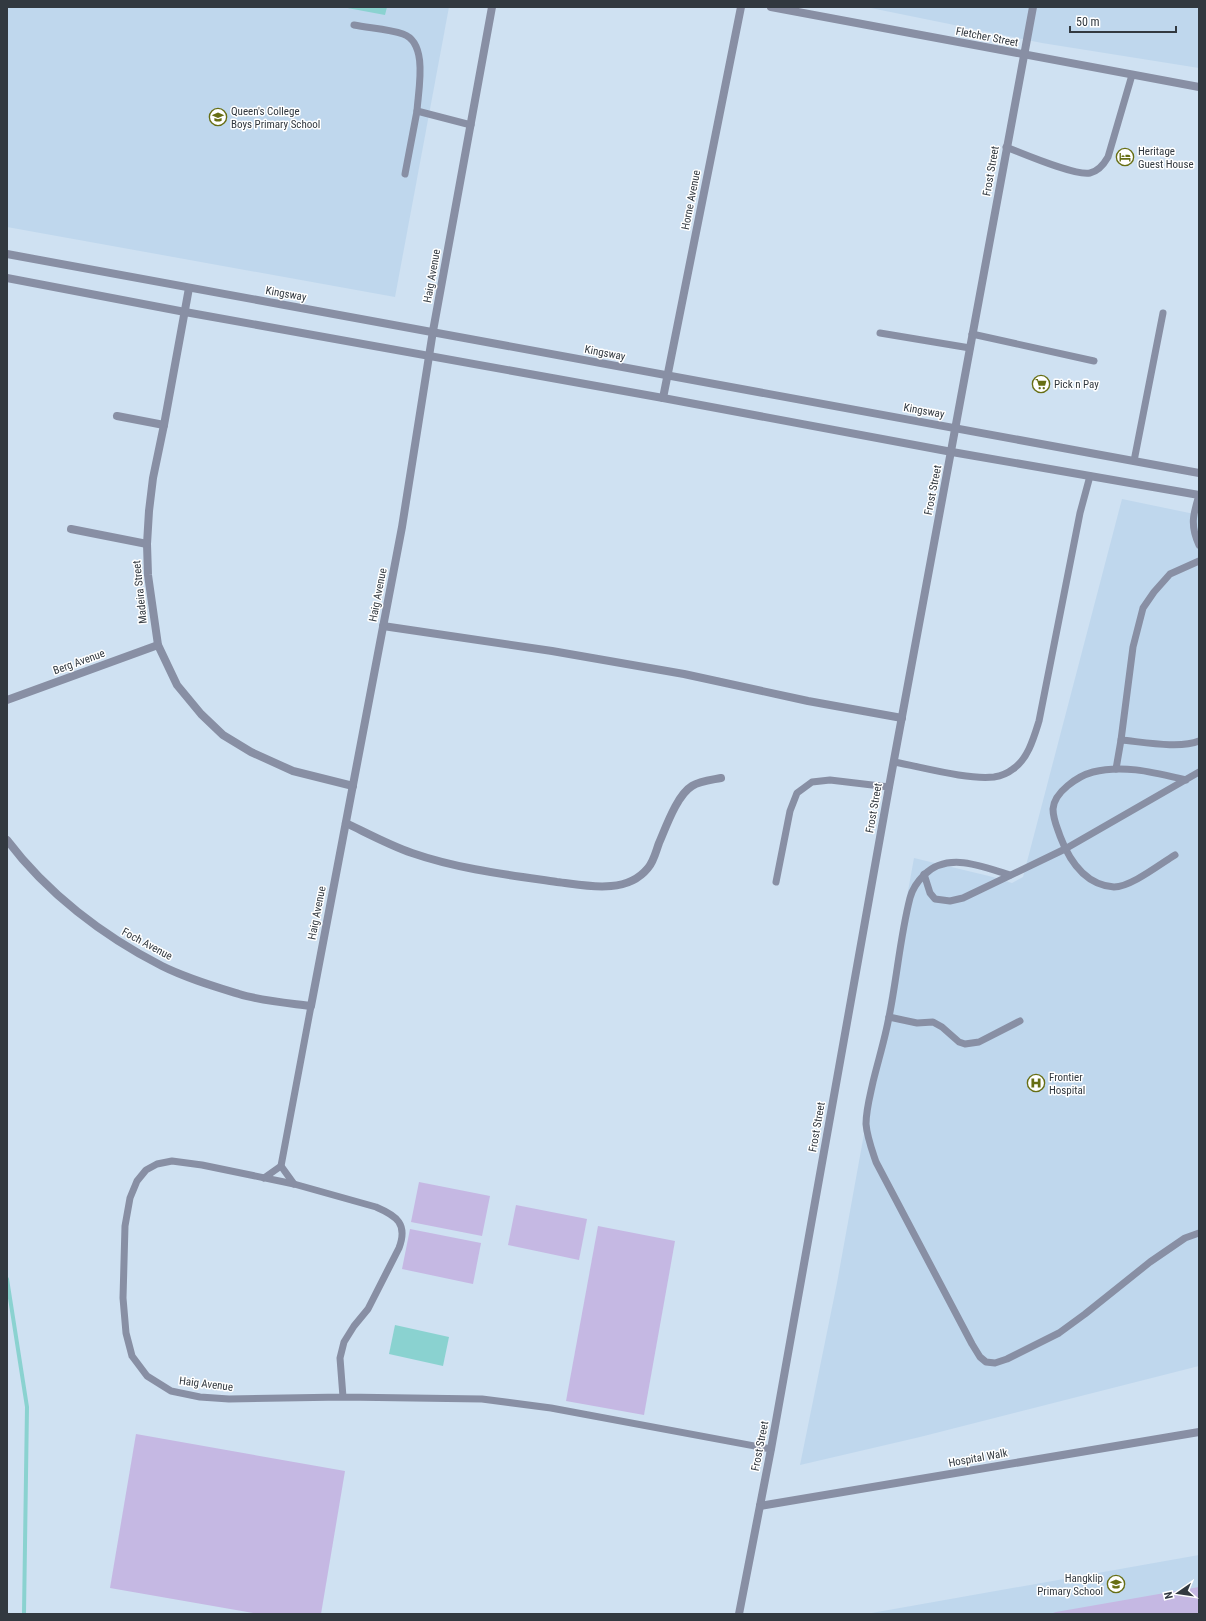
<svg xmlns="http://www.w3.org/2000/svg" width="1206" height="1621" font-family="'Roboto Condensed',sans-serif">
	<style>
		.built { fill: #bfd7ed }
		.green { fill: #c5b8e3 }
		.water { fill: #8ad2d0 }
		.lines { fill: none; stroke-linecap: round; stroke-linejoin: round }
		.stream { stroke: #8ad2d0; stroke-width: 4 }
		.lane { stroke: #888fa4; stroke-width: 7 }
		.street { stroke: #888fa4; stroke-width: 8 }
		.labels { text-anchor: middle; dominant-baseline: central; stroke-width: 3; stroke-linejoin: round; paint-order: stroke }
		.street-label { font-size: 11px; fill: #323940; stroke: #fff }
		.poi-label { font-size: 11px; fill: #323940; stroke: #fff; text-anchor: start }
	</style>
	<rect width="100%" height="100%" fill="#cfe1f2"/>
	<!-- built -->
	<g class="built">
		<polygon points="7,7 449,7 395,297 7,227"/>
		<polygon points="866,7 1199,7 1199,68 1042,43"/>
		<polygon points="1122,499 1199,515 1199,1366 920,1437 800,1465 837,1283 914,858 993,877 1012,883 1023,877"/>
		<polygon points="1199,1555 1199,1614 866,1614"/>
	</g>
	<!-- green -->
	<g class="green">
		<polygon points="419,1182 490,1196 482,1236 411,1222"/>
		<polygon points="516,1205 587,1219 579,1260 508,1245"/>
		<polygon points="598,1226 675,1241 644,1415 566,1401"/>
		<polygon points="410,1229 481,1243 473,1284 402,1269"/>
		<polygon points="136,1434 345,1471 321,1614 259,1614 110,1588"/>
		<polygon points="1199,1587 1199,1614 1050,1614 1056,1612"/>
	</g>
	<!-- water -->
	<g class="water">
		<polygon points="342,7 387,7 385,15"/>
		<polygon points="395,1325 449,1337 443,1366 389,1354"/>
	</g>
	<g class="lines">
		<!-- stream -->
		<polyline class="stream" points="7,1279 27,1407 24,1614"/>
		<!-- lane -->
		<g class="lane">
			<path d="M 354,25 C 369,28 389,29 403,34 C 429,43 418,91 417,111 L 471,125"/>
			<path d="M 1006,147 C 1024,154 1075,176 1090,173 C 1099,171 1104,164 1108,157 L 1132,75"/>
			<polyline points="405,174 417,111"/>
			<polyline points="880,333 970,348"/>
			<polyline points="972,334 1094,361"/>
			<polyline points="1134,461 1163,313"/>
			<path d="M 1199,495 C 1193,515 1190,525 1199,545"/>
			<path d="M 1121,740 C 1143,742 1180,749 1199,741"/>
			<path d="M 894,762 C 922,767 967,780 994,777 C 1000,776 1008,773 1013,769 C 1028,759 1034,737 1039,721 L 1080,513 L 1090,476"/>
			<polyline points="1116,769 1121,740 1133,647 1143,608 1154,592 1170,574 1199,561"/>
			<path d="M 1175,855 C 1160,864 1131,887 1114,887 C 1085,885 1069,860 1060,836 C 1057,827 1053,819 1053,809 C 1054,792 1078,776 1093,772 C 1124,764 1156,773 1186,780"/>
			<polyline points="924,874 930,893 935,899 950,901 963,898 1065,849 1199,772"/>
			<path d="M 1010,875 C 983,867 948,851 924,875 C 918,881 912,890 910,898 C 900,937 897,978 889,1017 C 885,1039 878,1061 873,1082 C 870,1096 866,1110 866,1124 C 867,1137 872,1150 876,1162 L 972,1344 L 980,1357 L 986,1362 L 995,1363 L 1007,1359 L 1059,1333 L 1085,1314 L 1150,1262 L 1185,1238 L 1199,1233"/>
			<polyline points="776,882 790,811 797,793 812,782 830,780 889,787"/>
			<polyline points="889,1017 917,1023 933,1022 942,1027 959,1042 965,1044 979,1042 1020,1021"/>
			<polyline points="281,1166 294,1184"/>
			<polyline points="264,1178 281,1166 311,1006"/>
			<path d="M 343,1397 L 340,1358 L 344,1342 L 354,1326 L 368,1309 L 399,1248 C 408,1224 397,1216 376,1207 L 294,1184 L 202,1165 L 172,1161 L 157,1164 L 146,1170 L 137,1181 L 130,1198 L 125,1226 L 123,1298 L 126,1333 L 132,1356 L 147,1376 L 171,1391 L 200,1397 L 229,1399 L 343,1397 L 482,1399 L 551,1408 L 771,1449"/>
		</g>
		<!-- street -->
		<g class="street">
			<polyline points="771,7 1199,87"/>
			<polyline points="7,254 1199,473"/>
			<polyline points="7,278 185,312 663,398 952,452 1199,495"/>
			<polyline points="189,288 164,425 153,478 149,511 147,544 148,575 158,645 177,685 201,714 223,735 251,752 293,771 353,786"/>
			<polyline points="663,398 741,7"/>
			<polyline points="117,416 164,425"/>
			<polyline points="71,529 147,544"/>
			<polyline points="383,626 552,651 684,674 808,701 902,718"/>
			<polyline points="7,700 158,645"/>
			<path d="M 346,823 C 367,833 389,845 412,853 C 458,869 509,875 557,882 C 574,884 593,888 611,886 C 625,885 639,879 648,868 C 654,861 656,851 659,843 C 666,827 677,795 692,786 C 700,781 711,780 721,778"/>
			<path d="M 7,840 C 47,893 103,936 162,966 C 186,978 213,986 239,994 C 261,1001 288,1003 311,1006 L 402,527 L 433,331 L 492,7"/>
			<polyline points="760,1506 1199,1432"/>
			<polyline points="739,1614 771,1449 889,787 1033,7"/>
		</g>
	</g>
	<!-- icons -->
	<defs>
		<symbol id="school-ring" viewBox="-11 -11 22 22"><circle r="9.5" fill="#fff" stroke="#676e14" stroke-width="1.5"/><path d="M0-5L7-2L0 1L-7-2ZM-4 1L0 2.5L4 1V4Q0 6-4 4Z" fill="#676e14"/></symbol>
		<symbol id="hotel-ring" viewBox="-11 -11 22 22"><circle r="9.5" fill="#fff" stroke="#676e14" stroke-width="1.5"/><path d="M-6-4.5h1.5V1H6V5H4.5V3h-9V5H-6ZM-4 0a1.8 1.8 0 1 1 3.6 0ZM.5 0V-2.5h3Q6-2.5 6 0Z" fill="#676e14"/></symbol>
		<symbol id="supermarket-ring" viewBox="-11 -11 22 22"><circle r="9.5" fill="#fff" stroke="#676e14" stroke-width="1.5"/><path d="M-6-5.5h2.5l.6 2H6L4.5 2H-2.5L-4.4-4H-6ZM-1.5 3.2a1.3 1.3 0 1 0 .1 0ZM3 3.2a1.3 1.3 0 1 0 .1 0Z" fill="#676e14"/></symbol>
		<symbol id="hospital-ring" viewBox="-11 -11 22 22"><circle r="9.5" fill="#fff" stroke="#676e14" stroke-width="1.5"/><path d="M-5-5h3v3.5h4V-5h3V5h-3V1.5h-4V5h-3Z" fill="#676e14"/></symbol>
	</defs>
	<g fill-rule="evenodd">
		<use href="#school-ring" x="208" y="107" width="20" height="20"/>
		<use href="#hotel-ring" x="1115" y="147" width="20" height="20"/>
		<use href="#supermarket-ring" x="1031" y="374" width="20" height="20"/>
		<use href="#hospital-ring" x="1026" y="1073" width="20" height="20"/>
		<use href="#school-ring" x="1106" y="1574" width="20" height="20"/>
	</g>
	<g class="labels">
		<!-- street labels -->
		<g class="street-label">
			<text transform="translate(987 37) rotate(11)">Fletcher Street</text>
			<text transform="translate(991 171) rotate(-80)">Frost Street</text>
			<text transform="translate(691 200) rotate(-79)">Horne Avenue</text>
			<text transform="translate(432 276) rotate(-80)">Haig Avenue</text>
			<text transform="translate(286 294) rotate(10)">Kingsway</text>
			<text transform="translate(605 353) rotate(11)">Kingsway</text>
			<text transform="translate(924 411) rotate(10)">Kingsway</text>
			<text transform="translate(933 490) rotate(-79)">Frost Street</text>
			<text transform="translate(140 592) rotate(-96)">Madeira Street</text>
			<text transform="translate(378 595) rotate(-79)">Haig Avenue</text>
			<text transform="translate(79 662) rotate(-20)">Berg Avenue</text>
			<text transform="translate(874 808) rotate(-80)">Frost Street</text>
			<text transform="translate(317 913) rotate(-79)">Haig Avenue</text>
			<text transform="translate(147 944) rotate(28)">Foch Avenue</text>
			<text transform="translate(817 1127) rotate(-80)">Frost Street</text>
			<text transform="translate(206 1384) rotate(7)">Haig Avenue</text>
			<text transform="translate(760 1446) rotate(-79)">Frost Street</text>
			<text transform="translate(978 1458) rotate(-10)">Hospital Walk</text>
		</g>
		<!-- poi labels -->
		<g class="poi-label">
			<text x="231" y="111">Queen's College<tspan x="231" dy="13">Boys Primary School</tspan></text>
			<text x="1138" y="151">Heritage<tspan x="1138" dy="13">Guest House</tspan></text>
			<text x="1054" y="384">Pick n Pay</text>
			<text x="1049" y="1077">Frontier<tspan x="1049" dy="13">Hospital</tspan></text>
			<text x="1103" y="1578" text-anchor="end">Hangklip<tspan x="1103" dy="13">Primary School</tspan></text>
		</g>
	</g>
	<!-- border -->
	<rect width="1206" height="1621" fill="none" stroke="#323940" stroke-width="16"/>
	<!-- north arrow -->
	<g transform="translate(1178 1593) rotate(257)" stroke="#ffffff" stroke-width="3" paint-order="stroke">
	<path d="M0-3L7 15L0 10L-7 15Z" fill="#323940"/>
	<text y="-6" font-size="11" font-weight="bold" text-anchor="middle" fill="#323940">N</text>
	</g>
	<!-- scale -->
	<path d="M1070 26v6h106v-6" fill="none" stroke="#323940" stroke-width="2"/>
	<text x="1076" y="26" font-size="12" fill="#323940" stroke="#ffffff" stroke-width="3" paint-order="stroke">50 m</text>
</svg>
